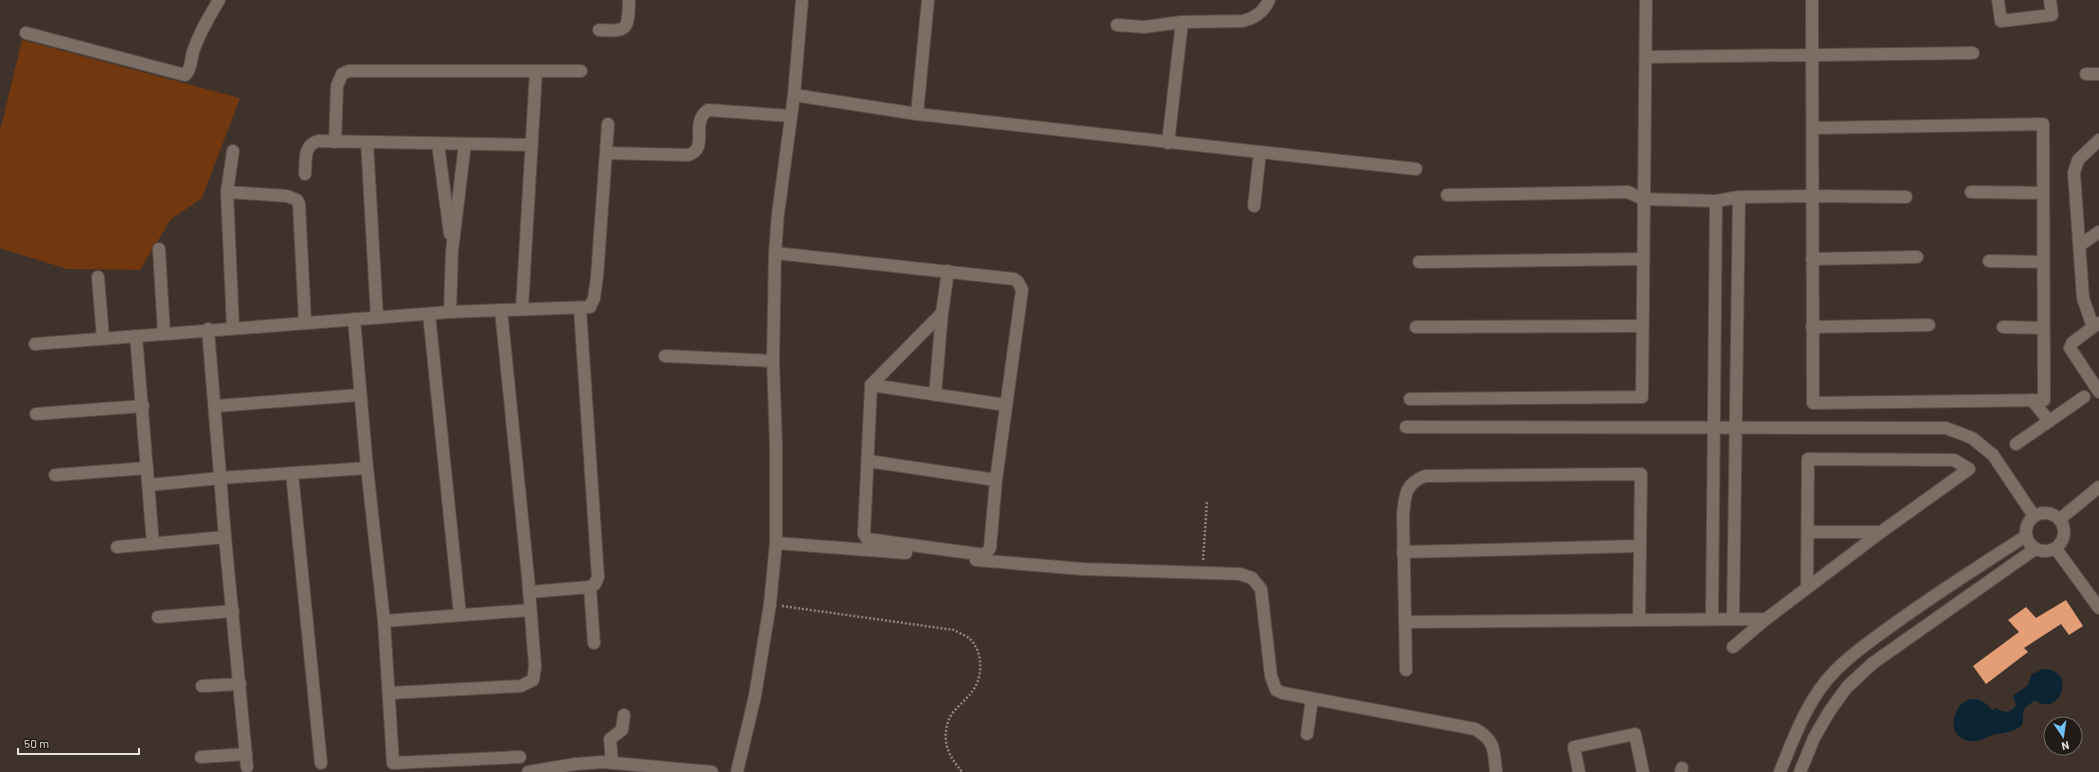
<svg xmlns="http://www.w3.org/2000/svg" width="2099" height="772" font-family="Barlow,sans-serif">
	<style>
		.green { fill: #71370f }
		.water { fill: #0c2331 }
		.building { fill: #e49e76 }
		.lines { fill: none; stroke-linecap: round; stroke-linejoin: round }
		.minor-casing { stroke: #584e48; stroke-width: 14 }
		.path { stroke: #8e847e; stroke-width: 2.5; stroke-dasharray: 2 2; stroke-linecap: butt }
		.minor { stroke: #7c6d65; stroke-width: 12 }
	</style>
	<rect width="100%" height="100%" fill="#3f322b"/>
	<!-- green -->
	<polygon class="green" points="22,40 240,98 202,198 171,219 140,270 67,269 0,248 0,131"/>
	<!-- water -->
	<path class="water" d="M 2043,669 C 2079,669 2059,719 2035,700 C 2021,711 2024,707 2023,723 C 2018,732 2002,733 1992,735 C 1986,737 1981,741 1975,741 C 1932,742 1962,673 1992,710 L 1997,708 C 2004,714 2011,713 2016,705 L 2013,696 L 2028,685 L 2032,674 Z"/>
	<!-- building -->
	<polygon class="building" points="2066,600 2083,626 2069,635 2061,624 2024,648 2028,652 1986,684 1973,666 2019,632 2008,620 2026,607 2036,618"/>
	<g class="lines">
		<defs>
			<g id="minor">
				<polyline points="1812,0 1813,403 2044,400 2043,124 1813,128"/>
				<polyline points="1998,0 2001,21 2052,15 2050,0"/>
				<path d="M 1117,25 L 1144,27 L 1182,22 L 1243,21 C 1255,18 1264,12 1269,0"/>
				<path d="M 599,30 C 629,32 628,29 629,0"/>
				<path d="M 26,33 L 185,75 C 191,70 191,59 193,52 C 199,33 209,17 219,0"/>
				<polyline points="1646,57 1973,53"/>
				<polyline points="2086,74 2099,74"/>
				<polyline points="794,95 917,114 1260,152 1254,206"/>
				<polyline points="917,114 928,0"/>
				<polyline points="2099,140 2078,160 2074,173 2083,298 2093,327 2099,323"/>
				<polyline points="335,142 337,86 342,74 349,71 581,71"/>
				<polyline points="367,142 377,317"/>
				<polyline points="1168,143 1182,22"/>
				<polyline points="438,144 450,234"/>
				<polyline points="1260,152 1416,169"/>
				<path d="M 606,153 L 688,155 C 710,149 689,123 708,110 L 791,116"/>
				<path d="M 305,174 C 306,161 303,145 318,141 L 531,145"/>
				<polyline points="227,192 287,196 297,200 299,204 305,322"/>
				<polyline points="1971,192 2043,193"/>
				<polyline points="1447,195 1628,192 1643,199 1716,201 1739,197 1813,196 1906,197"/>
				<polyline points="2080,245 2099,232"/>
				<polyline points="159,249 164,333"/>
				<polyline points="775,253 1014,279 1018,282 1022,290 996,480 990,548 985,555 867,539 864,534 871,385 942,313 948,271"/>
				<polyline points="1812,259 1917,257"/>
				<polyline points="1989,261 2043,262"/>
				<polyline points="1419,262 1643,259"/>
				<polyline points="98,277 103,338"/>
				<polyline points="522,308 536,71"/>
				<polyline points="450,312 452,251 465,144"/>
				<polyline points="429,314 460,615"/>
				<polyline points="354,319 367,468 384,621 393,763 520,757"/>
				<polyline points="233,327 227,192 233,151"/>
				<polyline points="1416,327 1642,326"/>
				<polyline points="1812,327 1929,325"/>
				<polyline points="2003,327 2043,328"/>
				<polyline points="2093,327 2072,343 2070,348 2099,392"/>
				<polyline points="208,329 225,537 247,767"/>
				<polyline points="136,336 153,544"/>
				<polyline points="35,344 450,312 590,307 594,298 597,277 608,124"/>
				<polyline points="665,356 773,361"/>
				<polyline points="871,385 1006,405"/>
				<polyline points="935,395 942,313"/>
				<polyline points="1410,399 1642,397 1646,0"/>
				<polyline points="2032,400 2049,421"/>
				<polyline points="216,406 360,395"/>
				<polyline points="36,414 143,406"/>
				<polyline points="1406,427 1946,428 1972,438 1993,455 2034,516"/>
				<polyline points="2016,444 2084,397"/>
				<polyline points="868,461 996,480"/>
				<polyline points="292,473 321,763"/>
				<polyline points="55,475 147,468"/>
				<polyline points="149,485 221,478 367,468"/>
				<circle cx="2045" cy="532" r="19"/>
				<polyline points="2060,519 2099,487"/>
				<polyline points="1808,532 1881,532"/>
				<polyline points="776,543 906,553"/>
				<polyline points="117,547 225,537"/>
				<polyline points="2056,549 2099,608"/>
				<polyline points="1403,552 1640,546"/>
				<path d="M 976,560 L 1083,569 L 1240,574 L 1252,578 L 1261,589 L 1271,676 L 1276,690 L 1283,693 L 1475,729 C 1495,740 1494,750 1496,772"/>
				<polyline points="590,587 594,643"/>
				<polyline points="529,592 590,587 595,584 598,577 580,309"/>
				<polyline points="158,617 233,611"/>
				<polyline points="1712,619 1716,201"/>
				<polyline points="1733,619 1739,197"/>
				<polyline points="384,621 530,610"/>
				<polyline points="1405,622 1766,619 1881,532 1969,469 1954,460 1808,459 1807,588"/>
				<polyline points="1733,647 1766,619"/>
				<path d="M 1406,670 L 1403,516 C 1405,497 1404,484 1425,476 L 1641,474 L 1639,620"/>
				<polyline points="202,686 240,684"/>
				<polyline points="390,693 521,686 533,680 535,667 528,577 501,310"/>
				<polyline points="1307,734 1312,699"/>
				<polyline points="201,757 246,754"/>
				<polyline points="612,763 610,739 622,730 624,715"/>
				<polyline points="528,772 576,764 603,762 712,772"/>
				<polyline points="737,772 755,696 770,604 776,543 776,446 773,361 775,253 778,214 794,95 802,0"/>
				<polyline points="1579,772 1574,747 1635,734 1643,772"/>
				<polyline points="1681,772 1682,768"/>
				<path d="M 1780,772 C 1794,737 1808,698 1835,671 C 1850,655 1869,642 1887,629 C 1932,596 1979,566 2026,536"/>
				<polyline points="1800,772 1814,738 1829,712 1847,687 1873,663 2035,549"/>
			</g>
		</defs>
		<!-- minor casing -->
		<use href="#minor" class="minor-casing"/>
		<!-- path -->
		<g class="path">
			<polyline points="1203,560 1207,501"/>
			<path d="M 782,606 L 954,630 C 959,633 967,636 970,639 C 984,653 983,679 971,693 C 965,701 953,710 949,719 C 941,741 948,755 962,772"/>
		</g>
		<!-- minor -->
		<use href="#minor" class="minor"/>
	</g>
	<!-- north arrow -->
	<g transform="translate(2063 736) rotate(167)"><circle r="19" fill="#211b18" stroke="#716b67"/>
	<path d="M0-3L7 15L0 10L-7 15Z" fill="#70c2f4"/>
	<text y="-6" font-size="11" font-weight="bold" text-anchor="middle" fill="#eae2dd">N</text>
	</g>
	<!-- scale -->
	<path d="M18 748v6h121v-6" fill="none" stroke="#eae2dd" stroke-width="2"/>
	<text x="24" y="748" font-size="12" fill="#eae2dd" stroke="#211b18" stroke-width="3" paint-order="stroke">50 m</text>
</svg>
